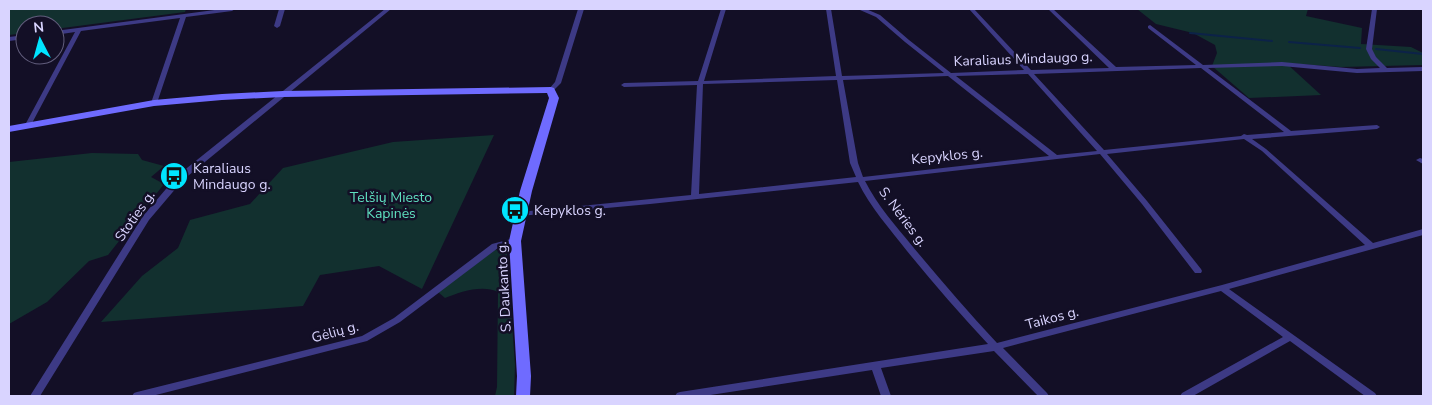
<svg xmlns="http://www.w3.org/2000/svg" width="1432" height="405" font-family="'Nunito Sans',sans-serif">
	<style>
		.green { fill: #12302f }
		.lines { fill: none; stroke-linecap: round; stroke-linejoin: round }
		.stream { stroke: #0c2248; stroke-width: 2 }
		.street { fill: #3d3a85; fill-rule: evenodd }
		.secondary { fill: #6f6bff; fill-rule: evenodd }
		.labels { text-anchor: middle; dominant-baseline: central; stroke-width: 5; stroke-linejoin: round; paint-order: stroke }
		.street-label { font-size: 14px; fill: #d9d4ff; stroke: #130f26 }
		.poi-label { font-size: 14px; fill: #d9d4ff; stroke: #130f26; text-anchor: start }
		.park-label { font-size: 14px; fill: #5fe0c0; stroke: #130f26 }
	</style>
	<rect width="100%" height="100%" fill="#130f26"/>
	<!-- green -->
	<g class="green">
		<polygon points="9,9 186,9 185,12 55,29 55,25 25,25 25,33 9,35"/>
		<polygon points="1137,9 1308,9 1306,16 1362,28 1361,44 1411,47 1423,53 1423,65 1341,67 1286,63 1321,95 1249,98 1212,66 1217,53 1215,45 1193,33 1156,24"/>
		<polygon points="494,135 422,289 379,266 320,275 303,306 101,322 142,276 178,248 190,220 250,204 283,168 393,142"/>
		<polygon points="92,153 138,154 142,160 164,166 151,177 164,184 108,255 89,261 47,302 9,324 9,162"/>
		<path d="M 495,250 L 505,251 L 507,254 L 515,365 L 514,396 L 495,396 L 497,387 L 498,292 C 483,284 459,292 445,298 L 438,292 Z"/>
	</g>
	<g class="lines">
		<!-- stream -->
		<g class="stream">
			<polyline points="1190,33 1272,41"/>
			<polyline points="1289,42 1360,48"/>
			<polyline points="1376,49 1423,54"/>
		</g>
		<!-- street -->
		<g class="street">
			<polygon points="222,9 235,9 232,11 186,17 157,103 154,105 151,103 180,18 81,31 31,125 28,127 25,125 75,32 55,35 55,31"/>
			<polygon points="279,9 285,9 280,26 277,28 274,26"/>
			<polygon points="385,9 391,9 183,180 149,220 40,396 30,396 143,216 177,176"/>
			<polygon points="578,9 584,9 561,83 553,91 549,91 549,89 555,82"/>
			<path d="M 721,9 L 726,9 L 704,81 L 836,76 L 826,9 L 831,9 L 842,76 L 944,73 L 905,42 L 876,17 L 860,10 L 860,9 L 866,9 L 880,15 L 909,40 L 951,73 L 1024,70 L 969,9 L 974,9 L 1031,70 L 1109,68 L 1048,9 L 1053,9 L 1116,67 L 1196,65 L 1148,28 L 1148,26 L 1150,25 L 1203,65 L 1282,62 L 1357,69 L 1380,68 L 1371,59 L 1366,49 L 1372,9 L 1377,9 L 1372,49 L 1376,57 L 1387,68 L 1423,67 L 1423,71 L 1357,73 L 1282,66 L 1208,68 L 1291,131 L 1377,125 L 1380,127 L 1377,129 L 1252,139 L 1266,149 L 1373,243 L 1423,229 L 1423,235 L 1229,289 L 1375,393 L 1377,396 L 1365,396 L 1290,341 L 1193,396 L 1180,396 L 1182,393 L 1283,337 L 1221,291 L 1003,348 L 1047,393 L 1049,396 L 1038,396 L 994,351 L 881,368 L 891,396 L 881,396 L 872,370 L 704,396 L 675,396 L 677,393 L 680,392 L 988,344 C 960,314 933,283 907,251 C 890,229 870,207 858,182 L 650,204 L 520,216 L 517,216 L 516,214 L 517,212 L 520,212 L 691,195 L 697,85 L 624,87 L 621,85 L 624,83 L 698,81 ZM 1201,68 L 1284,132 L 1247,135 L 1244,134 L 1241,136 L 1104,150 L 1034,74 ZM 1028,74 L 1097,151 L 1057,155 L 956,76 ZM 948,76 L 1049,156 L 863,177 L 858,163 L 843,80 ZM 837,80 L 850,163 L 856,177 L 699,194 L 703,84 ZM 1244,139 L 1262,151 L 1365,245 L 1222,285 L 997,343 C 968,312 940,279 913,247 C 896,226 877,205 865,181 L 1100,154 L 1142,204 L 1195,273 L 1201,273 L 1202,271 L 1201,269 L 1147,201 L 1107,154 Z"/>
			<polygon points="25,35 25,39 9,41 9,37"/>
			<polygon points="1420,158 1423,159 1423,164 1416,160"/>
			<polygon points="515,238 519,241 518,243 498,248 400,322 367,341 152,396 132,396 134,393 137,392 362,336 394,318 492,244"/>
		</g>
		<!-- secondary -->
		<polygon class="secondary" points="551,87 554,88 559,98 532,191 521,241 531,376 530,396 516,396 517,376 509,241 520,191 549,98 547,93 283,97 222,100 154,106 9,132 9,126 154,100 222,94 283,91"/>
	</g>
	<!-- icons -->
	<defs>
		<symbol id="bus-disc" viewBox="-11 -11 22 22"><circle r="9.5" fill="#00e5ff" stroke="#130f26"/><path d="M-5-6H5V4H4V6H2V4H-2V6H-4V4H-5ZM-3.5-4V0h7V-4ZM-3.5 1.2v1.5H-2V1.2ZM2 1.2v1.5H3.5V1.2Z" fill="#111"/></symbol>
	</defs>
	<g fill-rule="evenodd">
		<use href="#bus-disc" x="158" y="160" width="32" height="32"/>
		<use href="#bus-disc" x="499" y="194" width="32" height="32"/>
	</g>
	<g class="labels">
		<!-- street labels -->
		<g class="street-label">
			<text transform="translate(1023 59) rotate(-2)">Karaliaus Mindaugo g.</text>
			<text transform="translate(947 156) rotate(-6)">Kepyklos g.</text>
			<text transform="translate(135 216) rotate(-55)">Stoties g.</text>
			<text transform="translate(903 217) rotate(53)">S. Nėries g.</text>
			<text transform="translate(504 287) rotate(-93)">S. Daukanto g.</text>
			<text transform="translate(1052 318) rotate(-15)">Taikos g.</text>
			<text transform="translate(335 332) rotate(-15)">Gėlių g.</text>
		</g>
		<!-- poi labels -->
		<g class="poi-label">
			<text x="193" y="168">Karaliaus<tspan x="193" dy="16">Mindaugo g.</tspan></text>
			<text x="534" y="210">Kepyklos g.</text>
		</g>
		<!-- park labels -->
		<g class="park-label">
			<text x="391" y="197">Telšių Miesto<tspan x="391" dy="16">Kapinės</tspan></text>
		</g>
	</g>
	<!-- border -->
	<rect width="1432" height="405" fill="none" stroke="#d9d4ff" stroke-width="20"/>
	<!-- north arrow -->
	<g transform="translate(40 40) rotate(354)"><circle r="24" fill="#130f26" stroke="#625e7d"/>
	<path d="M0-4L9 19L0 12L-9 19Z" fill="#00e5ff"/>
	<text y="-8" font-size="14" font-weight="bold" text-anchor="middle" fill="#d9d4ff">N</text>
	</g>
</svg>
